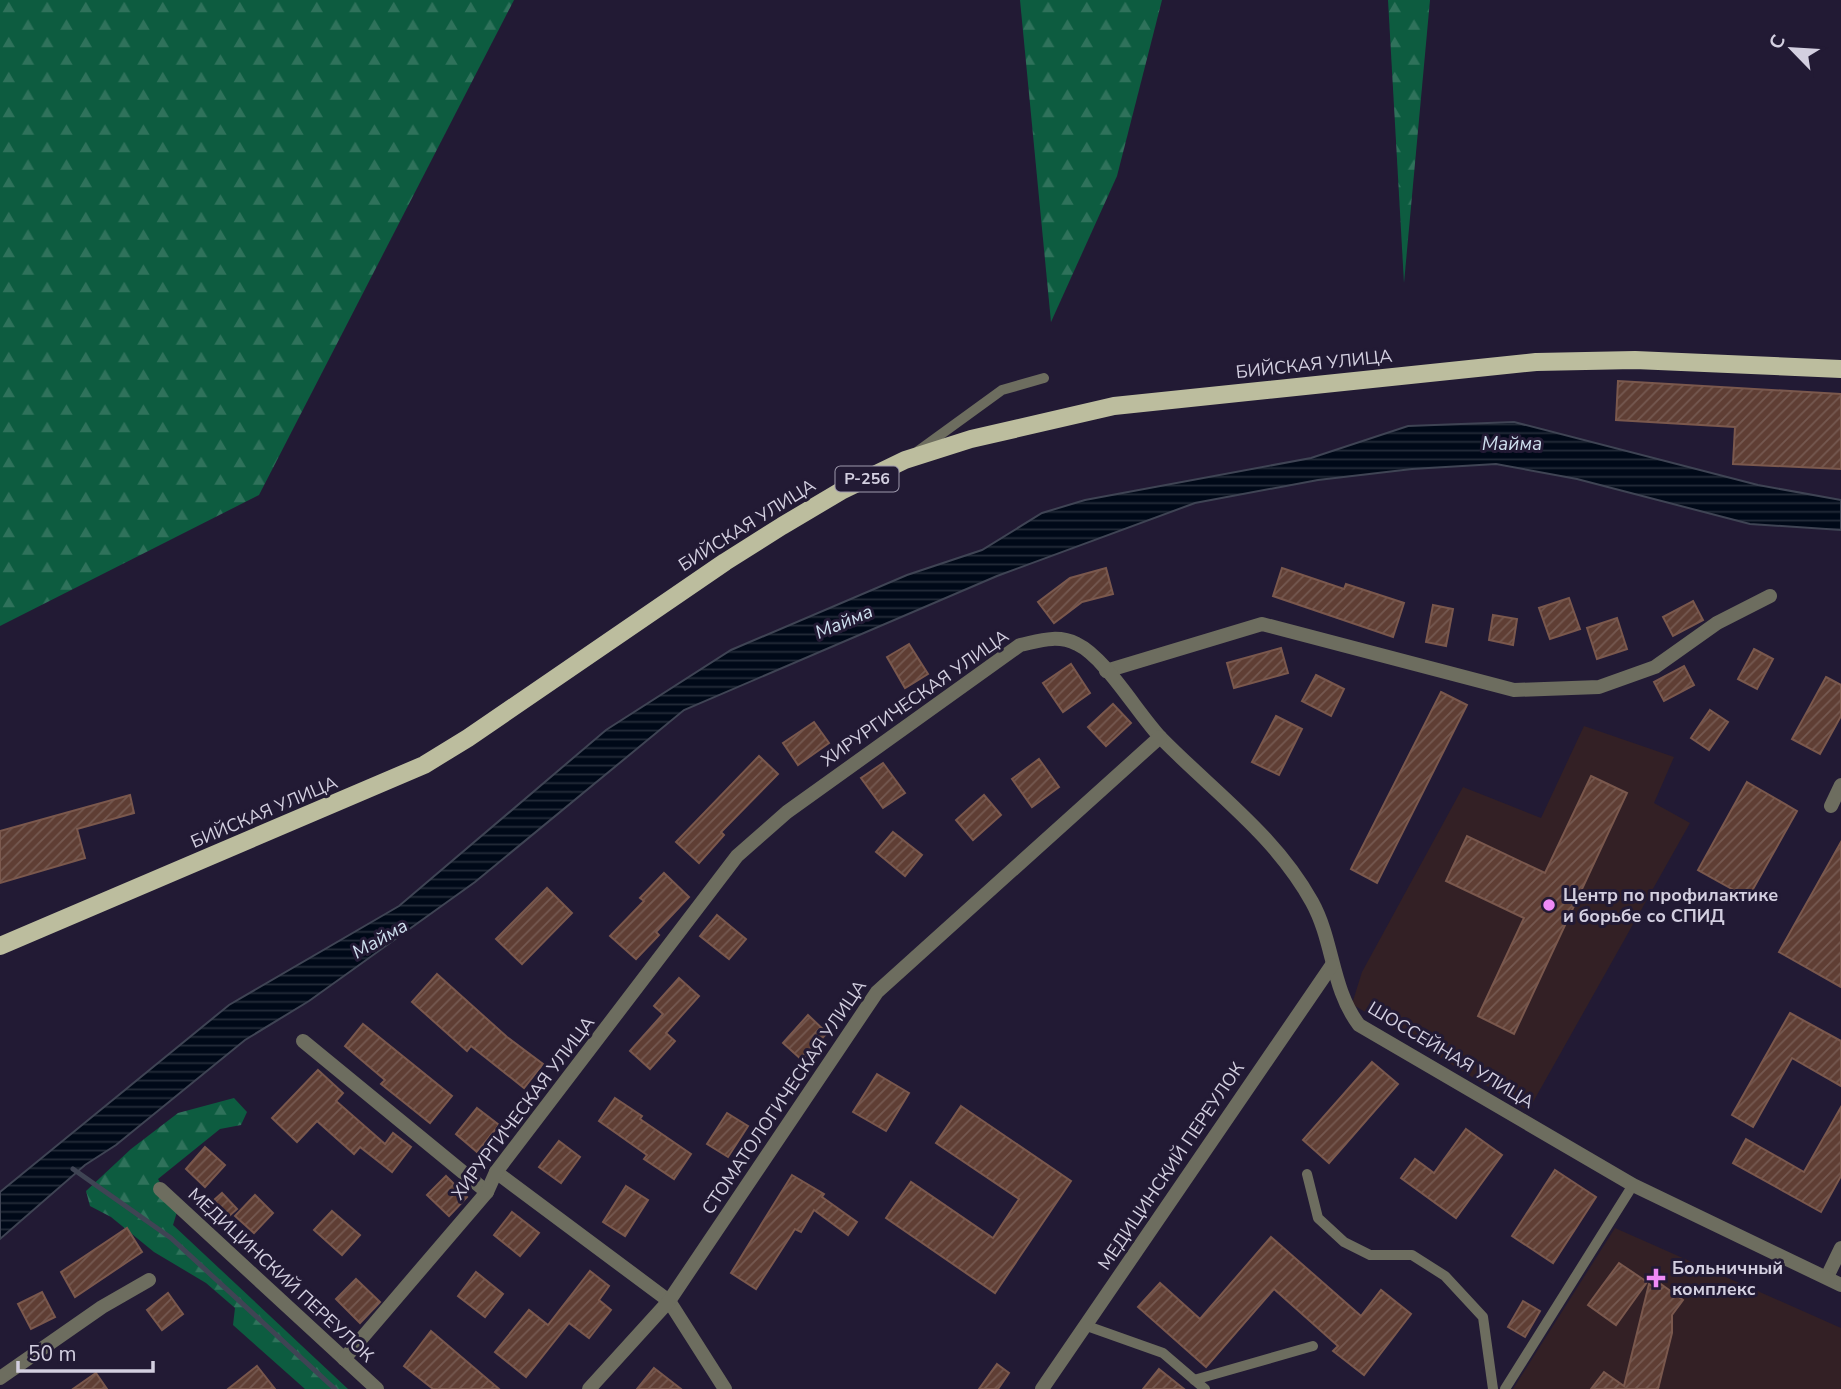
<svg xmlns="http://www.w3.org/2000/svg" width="1841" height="1389" font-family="'Nunito Sans',sans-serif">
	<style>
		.medical { fill: #332025 }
		.forest { fill: url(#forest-firs) }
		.water { fill: url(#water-rules); stroke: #3f4454; stroke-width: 2 }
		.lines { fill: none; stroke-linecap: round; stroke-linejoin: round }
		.stream { stroke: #3f4454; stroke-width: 5 }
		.building { fill: url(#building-hatch); stroke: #7a584d; stroke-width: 2 }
		.service { stroke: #6d6d5f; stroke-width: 10 }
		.minor { stroke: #6d6d5f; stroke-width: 14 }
		.primary { stroke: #bcbd9e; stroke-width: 18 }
		.poi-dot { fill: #ef8bf7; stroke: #221a34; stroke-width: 2.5 }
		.labels { text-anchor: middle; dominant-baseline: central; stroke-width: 6; stroke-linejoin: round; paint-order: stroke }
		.shield { fill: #221a34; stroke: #9e99ac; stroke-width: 2 }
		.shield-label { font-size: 16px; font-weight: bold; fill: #d3cfe0 }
		.street-label { font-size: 18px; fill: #d3cfe0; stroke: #221a34 }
		.poi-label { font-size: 18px; font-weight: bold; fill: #d3cfe0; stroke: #221a34; text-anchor: start }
		.water-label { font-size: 19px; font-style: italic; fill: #cfe0ef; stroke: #221a34 }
	</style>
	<defs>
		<pattern id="forest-firs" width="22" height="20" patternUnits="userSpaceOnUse" patternTransform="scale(1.75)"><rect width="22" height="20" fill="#0d5c40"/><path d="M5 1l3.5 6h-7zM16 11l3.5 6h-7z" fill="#2f725b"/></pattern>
		<pattern id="water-rules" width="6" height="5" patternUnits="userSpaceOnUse" patternTransform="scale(1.75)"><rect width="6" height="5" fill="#000918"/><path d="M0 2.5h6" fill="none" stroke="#242c39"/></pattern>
		<pattern id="building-hatch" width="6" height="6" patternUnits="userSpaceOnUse" patternTransform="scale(1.75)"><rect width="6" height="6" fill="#5f3e34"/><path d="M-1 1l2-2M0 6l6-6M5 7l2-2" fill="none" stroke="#755951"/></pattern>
	</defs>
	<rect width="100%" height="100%" fill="#221a34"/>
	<!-- medical -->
	<g class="medical">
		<polygon points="1584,726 1674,757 1654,803 1690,823 1528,1111 1352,1004 1362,972 1463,787 1541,818"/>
		<polygon points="1615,1228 1841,1328 1841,1389 1513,1389"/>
	</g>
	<!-- forest -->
	<g class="forest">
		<polygon points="0,0 514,0 259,495 0,626"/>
		<polygon points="1020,0 1162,0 1117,176 1051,322"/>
		<polygon points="1388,0 1430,0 1404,283"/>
		<polygon points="234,1098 247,1112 241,1125 220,1129 158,1179 177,1212 173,1225 348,1389 305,1389 233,1325 235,1308 206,1283 154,1252 111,1217 90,1206 86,1191 131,1149 178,1113"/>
	</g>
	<!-- water -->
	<polygon class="water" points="1514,422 1758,485 1841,500 1841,530 1750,524 1577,479 1496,464 1412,469 1318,480 1195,503 997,576 684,710 475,882 309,1001 245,1040 116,1145 85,1165 0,1239 0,1192 229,1005 399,906 606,730 731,650 907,575 982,550 1042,513 1085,500 1311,458 1408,426"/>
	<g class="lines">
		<!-- stream -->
		<polyline class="stream" points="73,1169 171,1238 335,1389"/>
	</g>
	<!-- building -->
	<g class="building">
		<polygon points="1618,381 1841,394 1841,469 1733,464 1735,427 1616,420"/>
		<polygon points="1106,568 1113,594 1082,602 1054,623 1038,602 1070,578"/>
		<polygon points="1282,568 1344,589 1346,584 1404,603 1393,637 1273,596"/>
		<polygon points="1569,598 1580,629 1550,639 1539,608"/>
		<polygon points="1693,601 1703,620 1673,636 1663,617"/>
		<polygon points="1433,605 1453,609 1446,646 1426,642"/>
		<polygon points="1493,615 1517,619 1513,645 1489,640"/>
		<polygon points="1617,618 1627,649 1597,659 1587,628"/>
		<polygon points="909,644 928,674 905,688 887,657"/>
		<polygon points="1281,648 1288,673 1234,688 1227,663"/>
		<polygon points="1754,649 1773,659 1757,689 1738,679"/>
		<polygon points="1071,664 1090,693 1063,712 1043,683"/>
		<polygon points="1684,666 1694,685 1664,701 1654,682"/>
		<polygon points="1316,675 1344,689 1331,716 1302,701"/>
		<polygon points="1826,677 1841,685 1841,716 1820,754 1792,739"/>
		<polygon points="1441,692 1467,705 1377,883 1351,869"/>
		<polygon points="1113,704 1131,723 1106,746 1088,727"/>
		<polygon points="1710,710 1728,722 1709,750 1691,738"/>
		<polygon points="1276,716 1302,729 1279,775 1252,762"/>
		<polygon points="814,722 829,743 798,765 783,743"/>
		<polygon points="759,756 778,774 721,832 724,835 699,863 676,842"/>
		<polygon points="1039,759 1059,787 1032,807 1012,779"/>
		<polygon points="883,763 905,793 883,808 861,778"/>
		<polygon points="1591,776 1627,793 1514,1034 1478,1016 1524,918 1446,881 1467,836 1545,873"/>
		<polygon points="1747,782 1797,811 1748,898 1698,870"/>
		<polygon points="130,795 134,813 77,829 85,858 0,883 0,831"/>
		<polygon points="984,795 1001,815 973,840 956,820"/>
		<polygon points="893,832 922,855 905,876 876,852"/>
		<polygon points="1841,842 1841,987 1779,952"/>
		<polygon points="664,873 689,897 656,932 659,935 636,959 610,936 644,901 640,898"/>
		<polygon points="547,888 572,913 522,964 496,939"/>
		<polygon points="717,915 746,939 729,959 700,936"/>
		<polygon points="437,974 507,1037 543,1064 524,1088 471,1046 467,1051 412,1002"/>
		<polygon points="679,978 699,996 666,1033 675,1041 650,1069 630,1051 663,1014 654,1006"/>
		<polygon points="1790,1013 1841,1041 1841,1086 1792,1058 1753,1127 1732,1115"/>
		<polygon points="808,1015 827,1033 802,1060 783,1043"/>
		<polygon points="363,1024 452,1096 430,1123 381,1084 385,1080 345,1046"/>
		<polygon points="1372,1062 1398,1084 1329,1163 1303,1140"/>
		<polygon points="318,1070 343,1093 336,1101 385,1144 393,1133 411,1147 392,1172 360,1147 354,1154 317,1121 297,1142 272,1118"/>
		<polygon points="877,1074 909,1093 886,1131 853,1112"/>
		<polygon points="615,1098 642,1116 640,1119 691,1154 674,1179 644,1159 647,1155 599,1121"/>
		<polygon points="961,1106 1071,1181 995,1293 886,1218 911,1182 993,1238 1019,1199 936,1143"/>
		<polygon points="1841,1107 1841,1176 1821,1212 1733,1163 1746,1139 1804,1172"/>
		<polygon points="477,1108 499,1125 477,1152 456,1134"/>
		<polygon points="727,1113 748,1126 728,1157 707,1144"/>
		<polygon points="1466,1129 1502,1155 1456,1218 1401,1178 1415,1159 1434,1173"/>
		<polygon points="559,1141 580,1157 561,1183 539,1167"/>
		<polygon points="205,1147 225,1165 205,1187 186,1169"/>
		<polygon points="1555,1170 1596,1197 1553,1263 1512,1236"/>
		<polygon points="792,1175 824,1194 822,1197 857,1222 848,1235 814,1210 801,1232 795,1229 756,1289 731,1273"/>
		<polygon points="446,1176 467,1197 449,1216 427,1195"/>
		<polygon points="626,1186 648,1200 625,1236 603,1222"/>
		<polygon points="222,1193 237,1209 220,1224 205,1208"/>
		<polygon points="255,1195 273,1213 254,1233 235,1216"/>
		<polygon points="332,1211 360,1235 342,1255 314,1230"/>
		<polygon points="512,1212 539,1233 520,1256 494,1235"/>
		<polygon points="127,1228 142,1252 75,1297 61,1272"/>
		<polygon points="1271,1237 1361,1316 1381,1290 1411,1314 1364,1375 1333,1351 1338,1346 1274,1289 1206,1367 1138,1307 1160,1283 1200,1319"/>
		<polygon points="1619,1263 1647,1282 1616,1325 1588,1305"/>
		<polygon points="590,1271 609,1286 599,1300 611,1310 589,1338 569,1323 526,1377 495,1352 529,1310 548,1325"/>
		<polygon points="476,1272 503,1294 485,1317 458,1296"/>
		<polygon points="356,1279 380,1302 360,1323 336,1299"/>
		<polygon points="1658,1282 1683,1300 1672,1315 1672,1333 1658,1389 1591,1389 1604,1372 1624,1386 1649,1284 1653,1287"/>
		<polygon points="42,1292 55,1317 31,1329 18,1304"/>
		<polygon points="168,1293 183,1314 162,1330 147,1310"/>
		<polygon points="1523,1301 1540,1311 1525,1337 1508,1327"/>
		<polygon points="431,1331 499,1389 433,1389 404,1366"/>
		<polygon points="997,1364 1009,1373 998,1389 979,1389"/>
		<polygon points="257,1366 275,1389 228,1389"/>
		<polygon points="654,1368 681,1389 637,1389"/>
		<polygon points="1159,1369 1184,1389 1143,1389"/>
		<polygon points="96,1373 107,1389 73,1389"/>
	</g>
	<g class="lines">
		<!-- service -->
		<g class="service">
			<polyline points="918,451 1002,390 1044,378"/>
			<polyline points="1307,1174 1318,1218 1344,1242 1370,1255 1412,1255 1445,1276 1483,1317 1493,1389"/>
			<polyline points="1087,1326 1163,1353 1205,1389"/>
			<polyline points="1194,1380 1313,1346"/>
			<polyline points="1505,1389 1633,1185"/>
		</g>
		<!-- minor -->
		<g class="minor">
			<polyline points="1106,671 1262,624 1514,690 1599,687 1655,667 1717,623 1770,596"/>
			<polyline points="1831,806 1841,785"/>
			<polyline points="303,1041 487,1192"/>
			<polyline points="496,1172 669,1301 725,1389"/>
			<polyline points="160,1189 377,1389"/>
			<polyline points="1827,1277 1841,1248"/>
			<path d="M 344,1359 L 487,1192 L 496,1172 L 737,856 L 787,812 L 1020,645 C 1039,641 1057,634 1077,644 C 1105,657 1138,714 1161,738 C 1214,792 1275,835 1312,902 C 1334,942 1331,988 1359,1025 L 1633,1185 L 1841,1285"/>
			<polyline points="0,1378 102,1307 149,1280"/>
			<polyline points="589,1389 669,1301 877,992 1160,737"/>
			<polyline points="1042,1389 1332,965"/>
		</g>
		<!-- primary -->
		<polyline class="primary" points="0,946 424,765 468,738 725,562 782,526 841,491 905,460 971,439 1114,406 1536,362 1635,360 1841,369"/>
	</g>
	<!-- markers -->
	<g class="poi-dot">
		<circle cx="1549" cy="905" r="7"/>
		<path d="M1652.5 1267.5h7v7h7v7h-7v7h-7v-7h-7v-7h7z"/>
	</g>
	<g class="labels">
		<!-- shield labels -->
		<rect class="shield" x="835.5" y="466.5" width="63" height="25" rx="5"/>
		<g class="shield-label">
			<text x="867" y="479">Р-256</text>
		</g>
		<!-- street labels -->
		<g class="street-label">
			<text transform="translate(1314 364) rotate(-6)">БИЙСКАЯ УЛИЦА</text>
			<text transform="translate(747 525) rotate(-32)">БИЙСКАЯ УЛИЦА</text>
			<text transform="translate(915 698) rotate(-35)">ХИРУРГИЧЕСКАЯ УЛИЦА</text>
			<text transform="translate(264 812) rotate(-23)">БИЙСКАЯ УЛИЦА</text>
			<text transform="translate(1451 1055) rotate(31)">ШОССЕЙНАЯ УЛИЦА</text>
			<text transform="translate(784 1097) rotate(-56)">СТОМАТОЛОГИЧЕСКАЯ УЛИЦА</text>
			<text transform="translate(523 1108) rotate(-53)">ХИРУРГИЧЕСКАЯ УЛИЦА</text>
			<text transform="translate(1171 1166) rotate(-56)">МЕДИЦИНСКИЙ ПЕРЕУЛОК</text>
			<text transform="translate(281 1275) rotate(43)">МЕДИЦИНСКИЙ ПЕРЕУЛОК</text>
		</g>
		<!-- poi labels -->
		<g class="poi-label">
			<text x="1563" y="895">Центр по профилактике<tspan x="1563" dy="21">и борьбе со СПИД</tspan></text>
			<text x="1672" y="1268">Больничный<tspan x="1672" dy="21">комплекс</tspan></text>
		</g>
		<!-- water labels -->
		<g class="water-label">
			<text x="1512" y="444">Майма</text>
			<text transform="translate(844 622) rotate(-23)">Майма</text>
			<text transform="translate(380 939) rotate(-30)">Майма</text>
		</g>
	</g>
	<!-- north arrow -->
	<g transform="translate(1792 49) rotate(295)" stroke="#221a34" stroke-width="5" paint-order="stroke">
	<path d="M0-5L12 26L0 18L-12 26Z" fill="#d3cfe0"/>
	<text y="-10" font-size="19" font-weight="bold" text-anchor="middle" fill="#d3cfe0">С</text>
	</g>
	<!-- scale -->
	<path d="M18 1361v10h135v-10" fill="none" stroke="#d3cfe0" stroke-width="3.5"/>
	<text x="28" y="1361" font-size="21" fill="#d3cfe0" stroke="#221a34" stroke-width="5" paint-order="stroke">50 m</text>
</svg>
